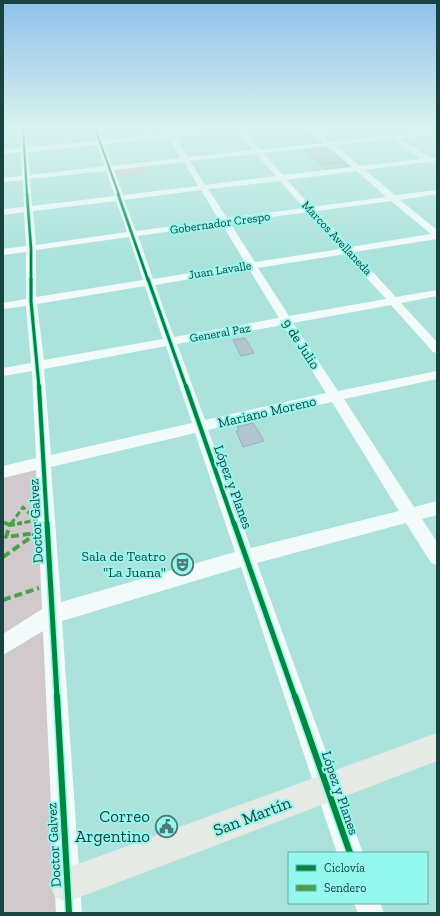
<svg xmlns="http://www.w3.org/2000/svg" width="440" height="916" font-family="'Zilla Slab',serif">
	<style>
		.green { fill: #d2c9cc }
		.building { fill: #b2c4cf; stroke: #9baeb7 }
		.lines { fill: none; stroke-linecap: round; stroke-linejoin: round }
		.minor { fill: #f2fbfa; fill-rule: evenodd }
		.major { fill: #e6eae5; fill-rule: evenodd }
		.quiet-far1 { stroke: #4ba146; stroke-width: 3; stroke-dasharray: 6 3; stroke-linecap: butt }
		.quiet { stroke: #4ba146; stroke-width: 4; stroke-dasharray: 8 4; stroke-linecap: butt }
		.cycleway-far5-casing { stroke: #95f8ee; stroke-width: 3 }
		.cycleway-far4-casing { stroke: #95f8ee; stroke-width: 4 }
		.cycleway-far3-casing { stroke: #95f8ee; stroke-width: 5 }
		.cycleway-far2-casing { stroke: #95f8ee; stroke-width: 6 }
		.cycleway-far1-casing { stroke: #95f8ee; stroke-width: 8 }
		.cycleway-casing { stroke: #95f8ee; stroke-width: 9 }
		.cycleway-far5 { stroke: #00873e; stroke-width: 2 }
		.cycleway-far4 { stroke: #00873e; stroke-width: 2.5 }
		.cycleway-far3 { stroke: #00873e; stroke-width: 3 }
		.cycleway-far2 { stroke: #00873e; stroke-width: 4 }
		.cycleway-far1 { stroke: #00873e; stroke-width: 5 }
		.cycleway { stroke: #00873e; stroke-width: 6 }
		.labels { text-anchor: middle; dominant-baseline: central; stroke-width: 4; stroke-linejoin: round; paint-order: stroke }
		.far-street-label { font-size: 12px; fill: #194340; stroke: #95f8ee }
		.street-label { font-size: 14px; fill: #194340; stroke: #95f8ee }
		.poi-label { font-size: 14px; fill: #194340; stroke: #95f8ee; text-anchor: end }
		.near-poi-label { font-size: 17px; fill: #194340; stroke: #95f8ee; text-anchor: end }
		.near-street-label { font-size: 17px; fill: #194340; stroke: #95f8ee }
	</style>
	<rect width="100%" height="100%" fill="#abe2dc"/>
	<!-- green -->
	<g class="green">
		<polygon points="143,166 147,174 114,178 110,169"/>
		<polygon points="43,463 69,913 3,913 3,471"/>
	</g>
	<!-- building -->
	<g class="building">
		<polygon points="282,128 309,128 326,143 302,146"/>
		<polygon points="328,145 347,161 321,165 303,148"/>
		<polygon points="347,161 355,168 328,172 321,165"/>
		<polygon points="245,338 254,353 241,356 233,340"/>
		<polygon points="253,423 264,441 243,447 236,431 239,431 237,427"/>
	</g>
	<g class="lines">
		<!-- minor -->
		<g class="minor">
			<path d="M 20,128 L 26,128 L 28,147 L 96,141 L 92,128 L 98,128 L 103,140 L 166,134 L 163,128 L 169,128 L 173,133 L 224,128 L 249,128 L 242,130 L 260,150 L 323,143 L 307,128 L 314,128 L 330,142 L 388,135 L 387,134 L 390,132 L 395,135 L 437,130 L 437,134 L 400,138 L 430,158 L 437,157 L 437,161 L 434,161 L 434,164 L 427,162 L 365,170 L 395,195 L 437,190 L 437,194 L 400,200 L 437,230 L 437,239 L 354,252 L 396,297 L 437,290 L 437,296 L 401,303 L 437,342 L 437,353 L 433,352 L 391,305 L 293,323 L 338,391 L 437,371 L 437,379 L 344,399 L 414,507 L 437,501 L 437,515 L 422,519 L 437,542 L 437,565 L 431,563 L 406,523 L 257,563 L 363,853 L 337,853 L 241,567 L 62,621 L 82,913 L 56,913 L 43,631 L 3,655 L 3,634 L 42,609 L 36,470 L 3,478 L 3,466 L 36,458 L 32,371 L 3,376 L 3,368 L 31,363 L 26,306 L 3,309 L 3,303 L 26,299 L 26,252 L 3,255 L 3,249 L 26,246 L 24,212 L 3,215 L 3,209 L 24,207 L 23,180 L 3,182 L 3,178 L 22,176 L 21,152 L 3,154 L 3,150 L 21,148 ZM 235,131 L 253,150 L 188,157 L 175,137 ZM 169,138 L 181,158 L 112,166 L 104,144 ZM 393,139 L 421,159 L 360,166 L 335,145 ZM 97,145 L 105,166 L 30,175 L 28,152 ZM 327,146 L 352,167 L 283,175 L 263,153 ZM 256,154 L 276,176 L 205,185 L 190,161 ZM 184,162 L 198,186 L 123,195 L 114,170 ZM 106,171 L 115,196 L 32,206 L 30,179 ZM 357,171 L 386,197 L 312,207 L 287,180 ZM 280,181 L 304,208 L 227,218 L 208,189 ZM 201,190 L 219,220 L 136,231 L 124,200 ZM 116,201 L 127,232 L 36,245 L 33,211 ZM 391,201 L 431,234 L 350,247 L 317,211 ZM 308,212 L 341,249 L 255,262 L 230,223 ZM 222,224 L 246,264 L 153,279 L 138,236 ZM 129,237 L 143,280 L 36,297 L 36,250 ZM 345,254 L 386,299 L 289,316 L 258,268 ZM 249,269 L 279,318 L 174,337 L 155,285 ZM 145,286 L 163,339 L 44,360 L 37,304 ZM 283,325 L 326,393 L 205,420 L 177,344 ZM 166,346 L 192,423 L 51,455 L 44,369 ZM 332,402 L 399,511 L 251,548 L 208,430 ZM 195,433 L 235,552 L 61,602 L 51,467 Z"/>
			<polygon points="354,903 380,903 384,913 358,913"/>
		</g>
		<!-- major -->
		<polygon class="major" points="437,733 437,761 67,902 55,897 50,885 55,873 67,868"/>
		<!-- quiet-far1 -->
		<g class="quiet-far1">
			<polyline points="3,522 7,524"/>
			<polyline points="11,524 23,507 36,520 17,524"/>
		</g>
		<!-- quiet -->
		<g class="quiet">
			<polyline points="12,523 10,525 22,523"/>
			<polyline points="3,557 37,533 6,537 10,525 5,523"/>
			<polyline points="3,600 39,588"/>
		</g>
		<defs>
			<g id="cycleway-far5">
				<polyline points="23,128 27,195"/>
				<polyline points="95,128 119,195"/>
			</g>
			<g id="cycleway-far4">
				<polyline points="27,194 31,248 31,280"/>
				<polyline points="118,194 148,280"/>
			</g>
			<g id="cycleway-far3">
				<polyline points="31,279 31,301 39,387"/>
				<polyline points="148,279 186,387"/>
			</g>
			<g id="cycleway-far2">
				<polyline points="39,386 47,524"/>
				<polyline points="186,386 234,524"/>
			</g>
			<g id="cycleway-far1">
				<polyline points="47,523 57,697"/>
				<polyline points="234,523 295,697"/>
			</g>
			<g id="cycleway">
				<polyline points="57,696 69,913"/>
				<polyline points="295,696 350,853"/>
			</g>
		</defs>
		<!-- cycleway-far5 casing -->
		<use href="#cycleway-far5" class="cycleway-far5-casing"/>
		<!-- cycleway-far4 casing -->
		<use href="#cycleway-far4" class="cycleway-far4-casing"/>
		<!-- cycleway-far3 casing -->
		<use href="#cycleway-far3" class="cycleway-far3-casing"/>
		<!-- cycleway-far2 casing -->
		<use href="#cycleway-far2" class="cycleway-far2-casing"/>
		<!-- cycleway-far1 casing -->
		<use href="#cycleway-far1" class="cycleway-far1-casing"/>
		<!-- cycleway casing -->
		<use href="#cycleway" class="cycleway-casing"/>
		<!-- cycleway-far5 -->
		<use href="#cycleway-far5" class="cycleway-far5"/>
		<!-- cycleway-far4 -->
		<use href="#cycleway-far4" class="cycleway-far4"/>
		<!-- cycleway-far3 -->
		<use href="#cycleway-far3" class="cycleway-far3"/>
		<!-- cycleway-far2 -->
		<use href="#cycleway-far2" class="cycleway-far2"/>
		<!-- cycleway-far1 -->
		<use href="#cycleway-far1" class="cycleway-far1"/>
		<!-- cycleway -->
		<use href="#cycleway" class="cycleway"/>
	</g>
	<!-- sky -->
	<linearGradient id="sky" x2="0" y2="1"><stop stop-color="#8fc1ea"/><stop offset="0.5" stop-color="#d9f2ef"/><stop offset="1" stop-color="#d9f2ef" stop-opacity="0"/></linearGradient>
	<rect width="440" height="256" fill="url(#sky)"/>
	<!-- icons -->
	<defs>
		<symbol id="theatre-ring" viewBox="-11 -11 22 22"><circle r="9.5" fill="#95f8ee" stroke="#4c7b77" stroke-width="1.5"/><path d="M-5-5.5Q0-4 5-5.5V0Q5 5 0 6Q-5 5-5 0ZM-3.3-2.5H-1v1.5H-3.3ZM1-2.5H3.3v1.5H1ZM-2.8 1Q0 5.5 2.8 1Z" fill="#4c7b77"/></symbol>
		<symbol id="civic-ring" viewBox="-11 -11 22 22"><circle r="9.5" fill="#95f8ee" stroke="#4c7b77" stroke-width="1.5"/><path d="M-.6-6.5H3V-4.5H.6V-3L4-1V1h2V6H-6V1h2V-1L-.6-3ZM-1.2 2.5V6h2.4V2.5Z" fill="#4c7b77"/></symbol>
	</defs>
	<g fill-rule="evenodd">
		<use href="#theatre-ring" x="170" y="552" width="25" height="25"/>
		<use href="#civic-ring" x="154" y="814" width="25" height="25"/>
	</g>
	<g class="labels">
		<!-- far-street labels -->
		<g class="far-street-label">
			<text transform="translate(220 223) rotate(-8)">Gobernador Crespo</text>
			<text transform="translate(337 238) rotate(47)">Marcos Avellaneda</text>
			<text transform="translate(220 270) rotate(-9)">Juan Lavalle</text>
			<text transform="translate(220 333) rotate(-10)">General Paz</text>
		</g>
		<!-- street labels -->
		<g class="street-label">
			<text transform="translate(301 344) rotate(57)">9 de Julio</text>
			<text transform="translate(267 412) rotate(-13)">Mariano Moreno</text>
			<text transform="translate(233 487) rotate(70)">López y Planes</text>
			<text transform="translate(36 521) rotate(-93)">Doctor Galvez</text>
			<text transform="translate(340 793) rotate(71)">López y Planes</text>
			<text transform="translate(54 845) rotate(-93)">Doctor Galvez</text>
		</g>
		<!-- poi labels -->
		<g class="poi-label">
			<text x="166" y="556">Sala de Teatro<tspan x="166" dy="16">"La Juana"</tspan></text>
		</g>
		<!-- near-poi labels -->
		<g class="near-poi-label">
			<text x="150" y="816">Correo<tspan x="150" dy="20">Argentino</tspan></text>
		</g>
		<!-- near-street labels -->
		<g class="near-street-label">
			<text transform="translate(252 816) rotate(-21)">San Martín</text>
		</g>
	</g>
	<!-- border -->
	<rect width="440" height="916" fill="none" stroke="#194340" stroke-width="8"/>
	<!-- legend -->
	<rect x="288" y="852" width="140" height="52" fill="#95f8ee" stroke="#63b0a8"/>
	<rect x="296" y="865" width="20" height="6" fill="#00873e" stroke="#63b0a8"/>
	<text x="324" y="872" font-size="12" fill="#194340">Ciclovía</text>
	<rect x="296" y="885" width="20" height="6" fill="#4ba146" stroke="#63b0a8"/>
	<text x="324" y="892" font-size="12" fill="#194340">Sendero</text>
</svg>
